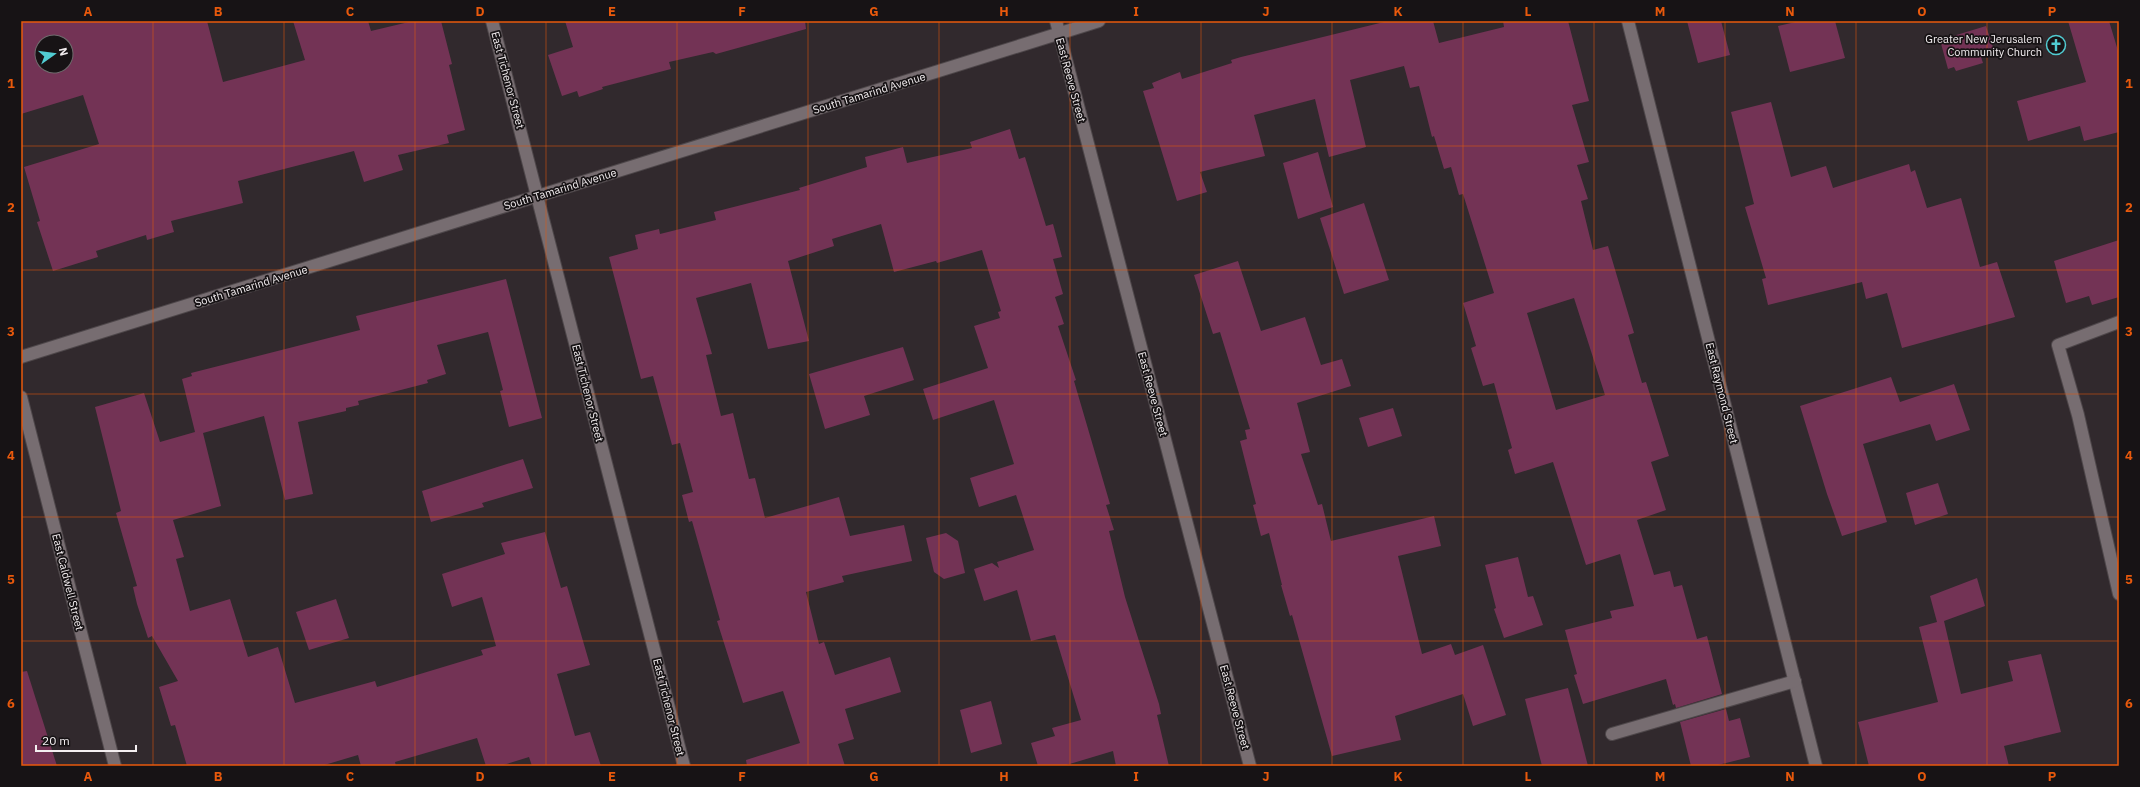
<svg xmlns="http://www.w3.org/2000/svg" width="2140" height="787" font-family="'IBM Plex Sans',sans-serif">
	<style>
		.building { fill: #733355; fill-rule: evenodd }
		.lines { fill: none; stroke-linecap: round; stroke-linejoin: round }
		.minor-casing { stroke: #4e474a; stroke-width: 14 }
		.minor { stroke: #776d71; stroke-width: 12 }
		.grid { fill: none; stroke: #e8590c; stroke-width: 1; stroke-opacity: 0.55 }
		.labels { text-anchor: middle; dominant-baseline: central; stroke-width: 3.5; stroke-linejoin: round; paint-order: stroke }
		.poi-label { font-size: 11px; fill: #f4eff1; stroke: #171315; text-anchor: end }
		.street-label { font-size: 11px; fill: #f4eff1; stroke: #171315 }
		.neatline { fill: none; stroke: #e8590c; stroke-width: 1.5 }
		.grid-label { font-size: 13px; text-anchor: middle; font-weight: bold; fill: #e8590c }
	</style>
	<rect width="100%" height="100%" fill="#31292d"/>
	<!-- building -->
	<g class="building">
		<path d="M 21,21 L 207,21 L 223,82 L 305,60 L 293,21 L 368,21 L 371,31 L 413,21 L 441,21 L 452,64 L 449,65 L 465,130 L 447,135 L 449,143 L 398,155 L 403,170 L 364,182 L 354,151 L 238,181 L 243,203 L 171,221 L 174,232 L 147,240 L 146,235 L 96,251 L 98,257 L 53,271 L 37,222 L 40,221 L 24,167 L 99,144 L 83,95 L 21,114 ZM 42,42 L 66,42 L 66,66 L 42,66 Z"/>
		<polygon points="565,21 805,21 806,29 716,54 713,52 669,62 671,69 602,87 603,89 579,97 577,91 562,96 548,55 573,47"/>
		<path d="M 1388,21 L 1433,21 L 1439,43 L 1504,27 L 1503,21 L 1568,21 L 1589,101 L 1572,105 L 1589,162 L 1577,165 L 1588,199 L 1581,201 L 1593,250 L 1608,246 L 1634,333 L 1628,335 L 1642,383 L 1646,382 L 1669,456 L 1651,462 L 1666,510 L 1637,520 L 1654,575 L 1670,571 L 1674,587 L 1682,585 L 1697,639 L 1707,636 L 1722,694 L 1676,708 L 1675,704 L 1673,705 L 1666,679 L 1583,704 L 1574,675 L 1577,674 L 1565,630 L 1612,618 L 1610,611 L 1634,606 L 1620,554 L 1586,565 L 1553,462 L 1515,474 L 1508,450 L 1512,448 L 1494,383 L 1483,386 L 1471,348 L 1476,346 L 1463,303 L 1494,293 L 1463,194 L 1459,195 L 1451,167 L 1444,169 L 1434,136 L 1432,137 L 1419,86 L 1410,88 L 1404,66 L 1350,80 L 1366,147 L 1329,157 L 1315,99 L 1254,115 L 1265,156 L 1200,172 L 1207,192 L 1177,201 L 1143,91 L 1154,88 L 1152,83 L 1180,72 L 1182,79 L 1232,63 L 1231,60 L 1241,57 ZM 1574,298 L 1605,395 L 1556,410 L 1527,313 Z"/>
		<polygon points="1687,21 1721,21 1730,55 1698,63"/>
		<polygon points="1800,21 1835,21 1845,58 1790,72 1778,26"/>
		<polygon points="2068,21 2109,21 2119,54 2119,132 2084,141 2080,126 2028,141 2017,101 2086,82"/>
		<polygon points="1986,26 1995,53 1981,57 1983,63 1956,71 1954,67 1948,69 1940,40"/>
		<polygon points="1771,102 1791,177 1826,166 1833,188 1909,164 1911,172 1915,170 1927,208 1961,198 1980,267 1997,262 2015,317 1902,348 1887,293 1866,299 1862,282 1768,305 1762,279 1766,278 1745,207 1754,204 1731,112"/>
		<polygon points="1010,129 1019,159 1025,157 1046,226 1053,224 1062,257 1053,259 1063,294 1055,297 1064,324 1058,326 1076,380 1074,381 1110,504 1106,505 1114,530 1109,531 1125,597 1159,704 1161,714 1157,715 1169,766 1116,766 1113,751 1063,766 1038,766 1031,743 1055,736 1052,728 1081,720 1055,635 1031,641 1017,590 984,601 974,569 992,563 999,568 997,562 1034,550 1016,495 979,507 970,478 1014,464 994,400 933,420 923,389 988,368 974,326 1000,318 998,312 1001,311 982,250 937,263 936,261 894,272 881,224 832,239 834,246 788,261 809,341 768,349 751,283 696,298 712,354 706,355 721,416 733,413 749,479 755,478 765,518 839,497 850,536 904,525 912,561 842,576 844,582 806,592 819,644 824,642 835,675 890,657 901,692 845,709 854,739 838,744 845,766 747,766 746,760 800,743 783,691 743,703 717,621 720,620 692,521 689,522 682,495 693,492 680,443 672,445 653,376 641,379 609,257 638,249 635,235 659,229 660,234 716,220 714,212 800,190 799,188 867,167 865,157 903,147 907,163 972,148 970,142"/>
		<polygon points="1318,152 1333,207 1298,219 1283,163"/>
		<polygon points="1364,203 1389,280 1344,294 1320,218"/>
		<polygon points="2119,240 2119,297 2092,305 2089,296 2066,303 2054,261"/>
		<polygon points="1238,261 1261,331 1305,317 1321,365 1342,359 1351,386 1297,403 1310,452 1301,454 1318,505 1322,504 1331,541 1434,516 1441,546 1398,556 1422,654 1451,644 1455,655 1483,645 1506,715 1473,726 1463,694 1395,716 1401,740 1332,756 1292,615 1290,616 1281,585 1282,585 1269,533 1261,536 1253,505 1256,504 1240,441 1247,439 1245,430 1250,429 1220,332 1213,334 1194,275"/>
		<polygon points="506,279 542,418 509,427 500,391 503,390 488,332 437,345 446,374 427,380 428,383 358,401 359,405 346,408 346,411 298,422 313,494 285,500 264,416 203,433 221,506 173,520 184,557 176,559 190,611 230,599 248,657 278,647 295,703 375,681 377,687 483,655 481,650 496,646 482,597 452,607 442,574 505,554 501,543 545,532 561,588 567,586 590,665 557,674 575,736 590,732 601,766 532,766 529,757 500,766 486,766 477,738 395,762 396,766 361,766 358,755 321,766 187,766 175,725 171,726 159,687 178,681 152,636 148,638 137,604 133,587 137,586 116,513 121,511 95,407 144,393 160,442 195,432 182,379 192,376 191,373 360,330 356,316"/>
		<polygon points="903,347 914,380 864,396 870,415 825,429 809,374"/>
		<polygon points="1891,377 1900,402 1954,384 1970,430 1936,441 1930,424 1863,444 1887,522 1842,536 1827,494 1800,406"/>
		<polygon points="1393,408 1402,436 1368,447 1359,418"/>
		<polygon points="523,459 533,488 482,503 484,507 431,522 422,491"/>
		<polygon points="1938,483 1948,514 1915,525 1906,493"/>
		<polygon points="946,533 958,541 965,573 944,579 934,572 926,538"/>
		<polygon points="1518,557 1528,597 1533,596 1543,625 1504,638 1494,609 1496,608 1485,565"/>
		<polygon points="1977,578 1985,606 1944,621 1961,694 2013,681 2008,661 2041,654 2061,732 2004,746 2009,766 1869,766 1858,722 1938,702 1919,627 1937,622 1930,596"/>
		<polygon points="336,599 349,638 309,650 296,612"/>
		<polygon points="27,671 57,766 21,766 21,672"/>
		<polygon points="1568,688 1588,766 1542,766 1525,699"/>
		<polygon points="991,701 1002,744 971,753 960,710"/>
		<polygon points="1726,709 1729,721 1740,718 1750,757 1714,766 1691,766 1680,722"/>
	</g>
	<g class="lines">
		<defs>
			<g id="minor">
				<polyline points="492,21 684,766"/>
				<polyline points="1056,21 1250,766"/>
				<polyline points="1628,21 1816,766"/>
				<polyline points="2119,322 2058,345 2078,415 2119,594"/>
				<polyline points="21,357 1099,21"/>
				<polyline points="21,397 115,766"/>
				<polyline points="1612,734 1795,681"/>
			</g>
		</defs>
		<!-- minor casing -->
		<use href="#minor" class="minor-casing"/>
		<!-- minor -->
		<use href="#minor" class="minor"/>
	</g>
	<!-- grid -->
	<path class="grid" d="M 153,21 L 153,766M 284,21 L 284,766M 415,21 L 415,766M 546,21 L 546,766M 677,21 L 677,766M 808,21 L 808,766M 939,21 L 939,766M 1070,21 L 1070,766M 1201,21 L 1201,766M 1332,21 L 1332,766M 1463,21 L 1463,766M 1594,21 L 1594,766M 1725,21 L 1725,766M 1856,21 L 1856,766M 1987,21 L 1987,766M 21,146 L 2119,146M 21,270 L 2119,270M 21,394 L 2119,394M 21,517 L 2119,517M 21,641 L 2119,641"/>
	<!-- icons -->
	<defs>
		<symbol id="church-ring" viewBox="-11 -11 22 22"><circle r="9.5" fill="#171315" stroke="#51ccd2" stroke-width="1.5"/><path d="M-1.2-6h2.4v3.5h3.3v2.4h-3.3V6h-2.4V-.1h-3.3v-2.4h3.3Z" fill="#51ccd2"/></symbol>
	</defs>
	<g fill-rule="evenodd">
		<use href="#church-ring" x="2045" y="34" width="22" height="22"/>
	</g>
	<g class="labels">
		<!-- poi labels -->
		<g class="poi-label">
			<text x="2042" y="39">Greater New Jerusalem<tspan x="2042" dy="13">Community Church</tspan></text>
		</g>
		<!-- street labels -->
		<g class="street-label">
			<text transform="translate(508 80) rotate(75)">East Tichenor Street</text>
			<text transform="translate(1071 80) rotate(75)">East Reeve Street</text>
			<text transform="translate(869 93) rotate(-17)">South Tamarind Avenue</text>
			<text transform="translate(560 189) rotate(-17)">South Tamarind Avenue</text>
			<text transform="translate(251 286) rotate(-17)">South Tamarind Avenue</text>
			<text transform="translate(588 393) rotate(76)">East Tichenor Street</text>
			<text transform="translate(1722 393) rotate(76)">East Raymond Street</text>
			<text transform="translate(1153 394) rotate(75)">East Reeve Street</text>
			<text transform="translate(68 582) rotate(76)">East Caldwell Street</text>
			<text transform="translate(669 707) rotate(76)">East Tichenor Street</text>
			<text transform="translate(1235 707) rotate(75)">East Reeve Street</text>
		</g>
	</g>
	<!-- border -->
	<rect width="2140" height="787" fill="none" stroke="#171315" stroke-width="44"/>
	<!-- north arrow -->
	<g transform="translate(54 54) rotate(76)"><circle r="19" fill="#171315" stroke="#6f6b6d"/>
	<path d="M0-3L7 15L0 10L-7 15Z" fill="#51ccd2"/>
	<text y="-6" font-size="11" font-weight="bold" text-anchor="middle" fill="#f4eff1">N</text>
	</g>
	<!-- scale -->
	<path d="M36 745v6h100v-6" fill="none" stroke="#f4eff1" stroke-width="2"/>
	<text x="42" y="745" font-size="12" fill="#f4eff1" stroke="#171315" stroke-width="3" paint-order="stroke">20 m</text>
	<rect x="22" y="22" width="2096" height="743" class="neatline"/>
	<g class="grid-label">
		<text x="88" y="16">A</text>
		<text x="218" y="16">B</text>
		<text x="350" y="16">C</text>
		<text x="480" y="16">D</text>
		<text x="612" y="16">E</text>
		<text x="742" y="16">F</text>
		<text x="874" y="16">G</text>
		<text x="1004" y="16">H</text>
		<text x="1136" y="16">I</text>
		<text x="1266" y="16">J</text>
		<text x="1398" y="16">K</text>
		<text x="1528" y="16">L</text>
		<text x="1660" y="16">M</text>
		<text x="1790" y="16">N</text>
		<text x="1922" y="16">O</text>
		<text x="2052" y="16">P</text>
		<text x="11" y="88">1</text>
		<text x="2129" y="88">1</text>
		<text x="11" y="212">2</text>
		<text x="2129" y="212">2</text>
		<text x="11" y="336">3</text>
		<text x="2129" y="336">3</text>
		<text x="11" y="460">4</text>
		<text x="2129" y="460">4</text>
		<text x="11" y="584">5</text>
		<text x="2129" y="584">5</text>
		<text x="11" y="708">6</text>
		<text x="2129" y="708">6</text>
		<text x="88" y="781">A</text>
		<text x="218" y="781">B</text>
		<text x="350" y="781">C</text>
		<text x="480" y="781">D</text>
		<text x="612" y="781">E</text>
		<text x="742" y="781">F</text>
		<text x="874" y="781">G</text>
		<text x="1004" y="781">H</text>
		<text x="1136" y="781">I</text>
		<text x="1266" y="781">J</text>
		<text x="1398" y="781">K</text>
		<text x="1528" y="781">L</text>
		<text x="1660" y="781">M</text>
		<text x="1790" y="781">N</text>
		<text x="1922" y="781">O</text>
		<text x="2052" y="781">P</text>
	</g>
</svg>
